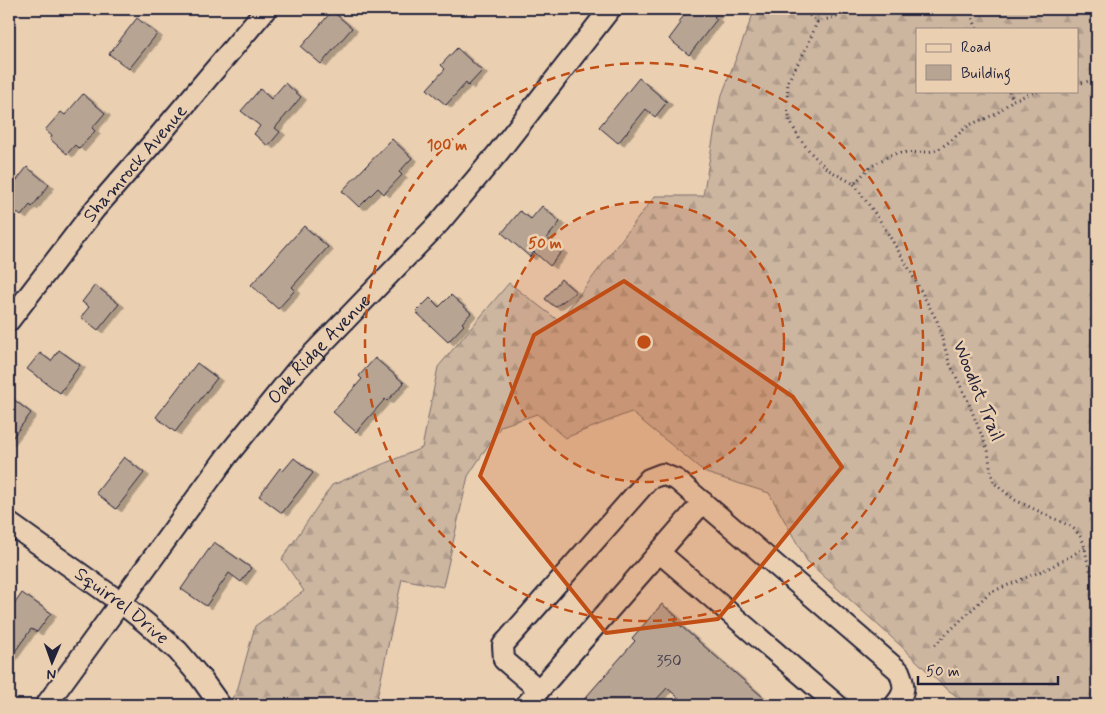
<svg xmlns="http://www.w3.org/2000/svg" width="1106" height="714" font-family="Mynerve,sans-serif">
	<style>
		.forest { fill: url(#forest-firs); stroke: #786c6e; fill-rule: evenodd }
		.building { fill: #b8a493; stroke: #22223b; filter: url(#shadow) }
		.lines { fill: none; stroke-linecap: round; stroke-linejoin: round }
		.minor-casing { stroke: #22223b; stroke-width: 24 }
		.path { stroke: #22223b; stroke-width: 3; stroke-dasharray: 1 4; stroke-linecap: butt }
		.minor { stroke: #eacfb1; stroke-width: 20 }
		.marked { fill: #c04e15; fill-opacity: 0.2; stroke: #c04e15; stroke-width: 4; stroke-linejoin: round }
		.ring { fill: none; stroke: #c04e15; stroke-width: 2.5; stroke-dasharray: 9 6 }
		.labels { text-anchor: middle; dominant-baseline: central; stroke-width: 5; stroke-linejoin: round; paint-order: stroke }
		.number-label { font-size: 16px; fill: #484251 }
		.street-label { font-size: 19px; fill: #22223b; stroke: #eacfb1 }
		.centre { fill: #c04e15; stroke: #eacfb1; stroke-width: 2.5 }
		.ring-label { font-size: 15px; text-anchor: middle; font-weight: bold; fill: #c04e15; stroke: #eacfb1; stroke-width: 5; stroke-linejoin: round; paint-order: stroke }
	</style>
	<defs>
		<pattern id="forest-firs" width="22" height="20" patternUnits="userSpaceOnUse" patternTransform="scale(1.25)"><rect width="22" height="20" fill="#cdb6a0"/><path d="M5 1l3.5 6h-7zM16 11l3.5 6h-7z" fill="#b09c8b"/></pattern>
		<filter id="shadow"><feDropShadow dx="5.5" dy="3" stdDeviation="0" flood-color="#0004"/></filter>
	</defs>
	<rect width="100%" height="100%" fill="#eacfb1"/>
	<filter id="ink" filterUnits="userSpaceOnUse"><feTurbulence type="fractalNoise" baseFrequency=".02" numOctaves="2"/><feDisplacementMap in="SourceGraphic" scale="10" xChannelSelector="R" yChannelSelector="G"/><feConvolveMatrix kernelMatrix="1 2 1 2 8 2 1 2 1" color-interpolation-filters="sRGB"/></filter>
	<g filter="url(#ink)">
		<!-- forest -->
		<path class="forest" d="M 755,9 L 1097,9 L 1097,705 L 969,705 L 944,687 L 900,645 L 807,561 L 769,493 L 706,473 L 631,412 L 565,438 L 537,414 L 501,426 L 468,476 L 443,587 L 402,579 L 377,698 L 390,705 L 227,705 L 237,691 L 255,626 L 304,591 L 282,559 L 332,485 L 422,448 L 438,367 L 509,283 L 559,321 L 655,196 L 703,196 L 720,100 ZM 917,29 L 1077,29 L 1077,91 L 917,91 Z"/>
		<!-- building -->
		<g class="building">
			<polygon points="689,9 721,9 714,17 717,19 689,55 669,39 681,23 679,22"/>
			<polygon points="332,11 352,28 321,64 301,47"/>
			<polygon points="137,18 157,34 129,69 109,54"/>
			<polygon points="457,48 482,71 468,86 466,83 446,105 427,89 445,69 441,65"/>
			<polygon points="639,78 667,102 655,117 646,109 618,143 599,127"/>
			<polygon points="285,83 301,97 275,128 280,132 268,146 254,134 260,126 241,111 260,89 271,99"/>
			<polygon points="83,94 105,113 92,128 95,131 79,149 75,145 67,154 50,139 52,136 45,130 61,112 65,115"/>
			<polygon points="392,139 412,158 399,172 402,175 384,194 378,188 359,207 342,191"/>
			<polygon points="27,167 49,185 32,207 30,205 21,216 9,206 9,190"/>
			<polygon points="542,206 560,222 547,238 562,251 550,266 534,252 530,257 502,233 520,211 531,219"/>
			<polygon points="304,226 328,247 292,287 295,290 278,309 251,285"/>
			<polygon points="561,279 576,292 555,307 545,299"/>
			<polygon points="95,285 119,304 98,330 81,317 89,307 82,302"/>
			<polygon points="451,295 471,313 462,323 464,325 448,342 416,312 430,298 439,307"/>
			<polygon points="59,350 80,365 60,393 27,369 40,353 51,361"/>
			<polygon points="375,358 404,383 387,401 385,399 356,432 333,412 362,379 359,376"/>
			<polygon points="197,363 217,378 175,432 156,417"/>
			<polygon points="9,396 31,413 9,442"/>
			<polygon points="124,457 144,473 116,509 96,493"/>
			<polygon points="294,458 313,473 282,513 259,496 280,468 283,471"/>
			<polygon points="214,542 251,568 241,582 229,573 206,606 181,589"/>
			<polygon points="22,593 51,613 37,632 31,629 9,660 9,612"/>
			<polygon points="662,604 677,617 675,621 772,705 687,705 667,688 651,705 579,705 635,641 632,638"/>
		</g>
		<g class="lines">
			<defs>
				<g id="minor">
					<path id="s1" d="M 9,321 L 95,209 L 158,137 L 266,9"/>
					<path id="s2" d="M 9,523 L 120,602 L 146,623 L 178,651 L 200,677 L 220,705"/>
					<polyline points="660,553 837,705"/>
					<path d="M 539,690 L 504,660 L 503,645 L 649,479 L 662,474 L 677,480 L 899,671 C 905,686 906,692 895,705"/>
					<path id="s3" d="M 46,705 L 227,456 L 296,371 L 439,223 L 497,154 L 610,9"/>
					<polyline points="526,705 703,502"/>
				</g>
			</defs>
			<!-- minor casing -->
			<use href="#minor" class="minor-casing"/>
			<!-- path -->
			<g class="path">
				<polyline points="802,9 817,22 852,12 873,9"/>
				<polyline points="969,9 977,29"/>
				<polyline points="817,22 807,47 788,81 787,104 790,121 799,138 811,153 827,169 854,184 869,168 890,155 898,153 927,152 937,150 949,142 969,125 996,114 1013,100"/>
				<polyline points="1077,84 1097,79"/>
				<polyline points="1009,91 1013,100 1038,91"/>
				<path d="M 854,184 L 879,219 L 907,265 L 937,321 L 949,362 L 967,399 L 988,451 L 991,473 L 994,483 L 1015,500 L 1070,526 C 1091,541 1082,557 1093,577 L 1097,577"/>
				<polyline points="935,645 989,593 1049,568 1085,548"/>
			</g>
			<!-- minor -->
			<use href="#minor" class="minor"/>
		</g>
	</g>
	<!-- marked area -->
	<path class="marked" d="M 624,281 L 793,397 L 842,467 L 718,619 L 606,633 L 480,476 L 534,335 Z"/>
	<!-- distance rings -->
	<circle cx="644" cy="342" r="140" fill="#c04e15" fill-opacity=".12"/>
	<g class="ring">
		<circle cx="644" cy="342" r="140"/>
		<circle cx="644" cy="342" r="279"/>
	</g>
	<g class="labels">
		<!-- number labels -->
		<g class="number-label">
			<text x="669" y="661">350</text>
		</g>
		<!-- street labels -->
		<g class="street-label">
			<text stroke="none"><textPath href="#s1" startOffset="202">Shamrock Avenue</textPath></text>
			<text stroke="none"><textPath href="#s3" startOffset="449">Oak Ridge Avenue</textPath></text>
			<text transform="translate(978 391) rotate(68)">Woodlot Trail</text>
			<text stroke="none"><textPath href="#s2" startOffset="140">Squirrel Drive</textPath></text>
		</g>
	</g>
	<circle cx="644" cy="342" r="8" class="centre"/>
	<g class="ring-label">
		<text x="447" y="150">100 m</text>
		<text x="545" y="248">50 m</text>
	</g>
	<!-- margin -->
	<rect width="1106" height="714" fill="none" stroke="#eacfb1" stroke-width="30"/>
	<rect x="15" y="15" width="1076" height="684" fill="none" stroke="#22223b" stroke-width="2" filter="url(#ink)"/>
	<!-- legend -->
	<rect x="916" y="28" width="162" height="65" fill="#eacfb1" stroke="#9a8a82"/>
	<rect x="926" y="44" width="25" height="8" fill="#eacfb1" stroke="#9a8a82"/>
	<text x="961" y="52" font-size="15" fill="#22223b">Road</text>
	<rect x="926" y="65" width="25" height="15" fill="#b8a493" stroke="#9a8a82"/>
	<text x="961" y="78" font-size="15" fill="#22223b">Building</text>
	<!-- north arrow -->
	<g transform="translate(52 662) rotate(182)" stroke="#eacfb1" stroke-width="4" paint-order="stroke">
	<path d="M0-4L9 19L0 12L-9 19Z" fill="#22223b"/>
	<text y="-8" font-size="14" font-weight="bold" text-anchor="middle" fill="#22223b">N</text>
	</g>
	<!-- scale -->
	<path d="M918 676v8h140v-8" fill="none" stroke="#22223b" stroke-width="2.5"/>
	<text x="926" y="676" font-size="15" fill="#22223b" stroke="#eacfb1" stroke-width="4" paint-order="stroke">50 m</text>
</svg>
